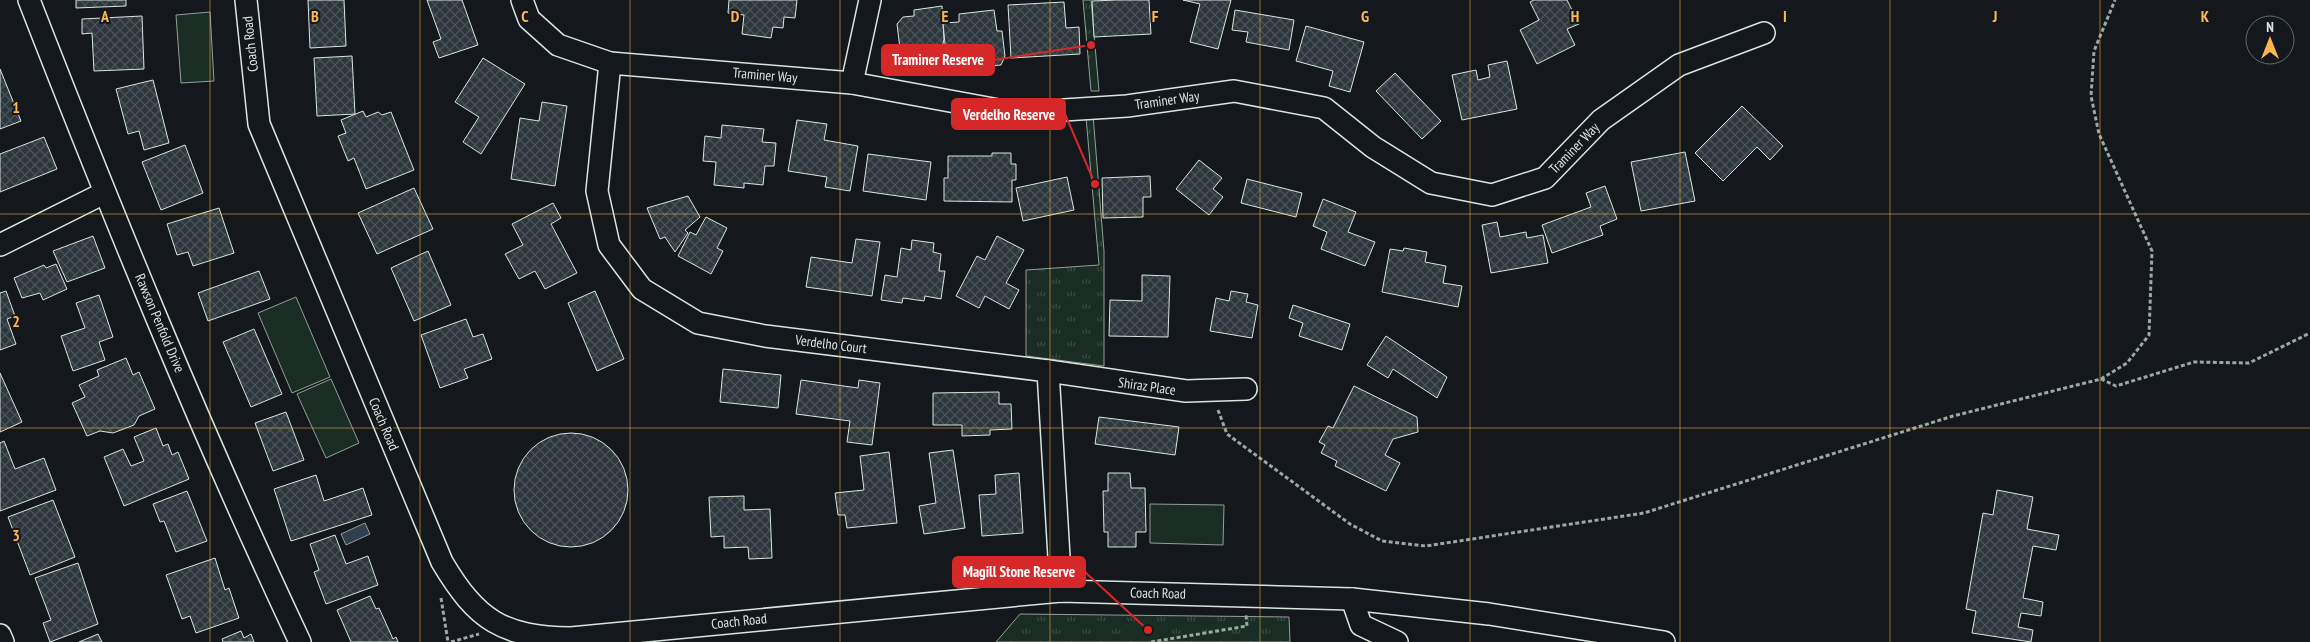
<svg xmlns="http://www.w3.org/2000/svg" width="2310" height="642" font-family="'PT Sans Narrow',sans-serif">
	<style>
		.park { fill: url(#park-tufts); stroke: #939e99 }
		.garden { fill: #1a2d24; stroke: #939e99 }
		.water { fill: #2f3f4d; stroke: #939e99 }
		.building { fill: url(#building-cross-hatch); stroke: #d8e6dc }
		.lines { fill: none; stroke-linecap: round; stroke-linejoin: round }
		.minor-casing { stroke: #d8e6dc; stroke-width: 24 }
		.path { stroke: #9da8a2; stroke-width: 3; stroke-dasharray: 4 2.5; stroke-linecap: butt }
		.minor { stroke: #14181c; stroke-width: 21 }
		.grid { fill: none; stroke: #ffb74d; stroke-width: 1; stroke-opacity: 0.55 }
		.labels { text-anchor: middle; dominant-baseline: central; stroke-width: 4; stroke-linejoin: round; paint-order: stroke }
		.street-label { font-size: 14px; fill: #d8e6dc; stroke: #14181c }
		.grid-label { font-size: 16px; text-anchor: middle; font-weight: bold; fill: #ffb74d; stroke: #14181c; stroke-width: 4; stroke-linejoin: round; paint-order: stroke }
		.leader { fill: none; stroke: #d62828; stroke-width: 2 }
		.callout-dot { fill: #d62828; stroke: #14181c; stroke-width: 2 }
		.callout { fill: #d62828; stroke: #d62828; stroke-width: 2 }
		.callout-label { font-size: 15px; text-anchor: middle; font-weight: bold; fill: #fff }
	</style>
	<defs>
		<pattern id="park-tufts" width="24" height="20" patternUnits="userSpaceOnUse" patternTransform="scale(1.25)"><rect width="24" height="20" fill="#1a2d24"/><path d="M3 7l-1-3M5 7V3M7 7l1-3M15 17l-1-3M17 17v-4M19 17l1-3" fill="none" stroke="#3b4b43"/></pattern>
		<pattern id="building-cross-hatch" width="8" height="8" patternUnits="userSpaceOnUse" patternTransform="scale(1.25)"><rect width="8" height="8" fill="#2c363c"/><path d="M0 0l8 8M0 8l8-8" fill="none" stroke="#4a5358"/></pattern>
	</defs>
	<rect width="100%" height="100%" fill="#14181c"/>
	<!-- park -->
	<g class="park">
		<polygon points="1083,0 1091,0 1099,91 1091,91"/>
		<polygon points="1093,115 1104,251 1104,366 1026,356 1026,270 1099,265 1086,117"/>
		<polygon points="1020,614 1289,617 1290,642 996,642"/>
	</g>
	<!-- garden -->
	<g class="garden">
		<polygon points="210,12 214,81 181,83 176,15"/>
		<polygon points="296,297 330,377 292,393 258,313"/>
		<polygon points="331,379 359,443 326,458 297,394"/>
		<polygon points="1150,504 1224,505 1223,545 1150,543"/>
	</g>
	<!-- water -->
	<polygon class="water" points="365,523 370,534 346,545 341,534"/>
	<!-- building -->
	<g class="building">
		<polygon points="76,0 126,0 126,6 76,8"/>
		<polygon points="308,0 344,0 346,46 310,48"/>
		<polygon points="427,0 462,0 478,45 439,58 433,42 441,39"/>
		<polygon points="729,0 797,0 795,18 784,17 783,28 773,27 771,38 742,34 744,15 728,13"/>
		<polygon points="1117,0 1149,0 1151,34 1094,37 1092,1"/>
		<polygon points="1183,0 1231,0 1218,49 1190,42 1200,4"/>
		<polygon points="1534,0 1567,0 1579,24 1567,29 1575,45 1537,64 1520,30 1539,20 1530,2"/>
		<polygon points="1064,2 1066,28 1079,27 1080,54 1011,58 1008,5"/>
		<polygon points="942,6 944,39 941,53 909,57 900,49 897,24 903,17 914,16 914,10"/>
		<polygon points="994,10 997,31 1002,31 1005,56 1001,65 979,67 979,61 958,62 946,55 943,23 959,22 959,14"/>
		<polygon points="1235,10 1294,20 1289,50 1246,42 1248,32 1232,30"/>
		<polygon points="142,16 144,69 94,71 92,33 82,34 82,19"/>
		<polygon points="1306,26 1364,42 1350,92 1329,86 1333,71 1296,61"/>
		<polygon points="352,56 355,114 317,116 314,58"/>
		<polygon points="483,58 525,84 481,154 463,142 479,117 455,102"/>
		<polygon points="1507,61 1517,109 1462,120 1452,75 1476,70 1478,80 1490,77 1488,65"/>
		<polygon points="0,69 21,121 0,129"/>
		<polygon points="1395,73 1441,121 1422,139 1376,91"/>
		<polygon points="153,80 169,143 144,150 139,131 128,134 116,89"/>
		<polygon points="542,102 567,106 555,186 511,179 520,118 539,121"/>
		<polygon points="1742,106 1783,146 1770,160 1757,147 1723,181 1695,153"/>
		<polygon points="363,111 366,117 378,112 382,115 391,112 414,170 366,189 354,158 348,161 338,136 346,133 341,120"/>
		<polygon points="797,120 827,124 824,140 858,146 850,191 825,187 827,177 788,171"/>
		<polygon points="722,125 764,129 762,142 776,143 774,166 765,166 763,185 744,183 744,188 714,185 716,162 703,161 705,136 721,138"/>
		<polygon points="44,137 57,169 0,192 0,154"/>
		<polygon points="185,145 203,193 161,210 142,162"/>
		<polygon points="1685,152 1695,201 1641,211 1631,162"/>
		<polygon points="992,153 1011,153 1011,164 1016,164 1016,180 1012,180 1012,202 944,201 944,178 948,178 948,156 992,156"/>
		<polygon points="868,154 931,162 926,200 863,191"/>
		<polygon points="1199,160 1222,178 1213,189 1223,197 1209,215 1176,189"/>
		<polygon points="1150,176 1151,197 1143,197 1143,217 1103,218 1102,178"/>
		<polygon points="1067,177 1074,210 1023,221 1016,188"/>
		<polygon points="1247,179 1302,193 1296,217 1241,203"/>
		<polygon points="1605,186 1617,219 1600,226 1603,235 1552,253 1542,225 1591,207 1586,193"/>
		<polygon points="414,188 433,229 377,254 358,213"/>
		<polygon points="688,196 700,217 685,230 688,233 675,252 665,237 660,239 647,208"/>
		<polygon points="1323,199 1356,212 1348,232 1375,242 1365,266 1321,249 1327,232 1313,226"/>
		<polygon points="553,203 561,218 551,224 577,273 545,289 535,271 519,279 505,254 523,245 512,224"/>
		<polygon points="219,208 234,253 193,266 188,252 177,255 167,224"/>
		<polygon points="706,217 727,228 717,248 723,251 711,274 678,256 690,232 696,235"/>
		<polygon points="1497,222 1500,237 1526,232 1527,238 1543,235 1548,263 1491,273 1482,225"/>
		<polygon points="93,236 105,268 67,282 53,251"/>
		<polygon points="997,236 1024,250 1006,283 1019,290 1009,309 985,296 979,308 956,296 977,256 985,260"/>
		<polygon points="856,239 880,242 872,296 806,287 811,257 852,263"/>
		<polygon points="912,240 934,243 933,252 941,254 939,271 945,271 941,299 925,296 924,301 903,298 902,303 881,300 885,275 897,277 901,248 911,250"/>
		<polygon points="1404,248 1427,252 1425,262 1446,266 1443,283 1462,286 1458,307 1382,292 1390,249 1403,251"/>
		<polygon points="428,251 451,305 414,321 391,268"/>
		<polygon points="56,264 67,289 43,300 40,293 22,298 14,278 44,265 46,268"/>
		<polygon points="259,271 270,299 208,321 198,293"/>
		<polygon points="1142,275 1170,276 1168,337 1109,336 1110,300 1142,301"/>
		<polygon points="6,291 15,316 7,319 16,344 0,350 0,293"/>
		<polygon points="595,291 624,359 597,371 568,303"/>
		<polygon points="1231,291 1248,294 1246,302 1258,305 1252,338 1210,331 1216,298 1229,301"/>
		<polygon points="99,295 113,337 99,342 105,360 73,371 61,336 85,328 76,303"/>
		<polygon points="1293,305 1350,324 1342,350 1299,336 1303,323 1289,318"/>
		<polygon points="466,319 473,337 483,334 492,359 464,369 468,378 440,388 421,335"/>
		<polygon points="254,329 282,394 251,407 223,342"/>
		<polygon points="1386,336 1447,377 1437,398 1393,369 1388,378 1367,365"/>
		<polygon points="126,358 133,375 139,372 155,409 139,416 134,425 113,433 100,431 87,436 72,403 85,397 79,385 99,376 97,370"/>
		<polygon points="723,369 781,375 778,408 720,402"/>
		<polygon points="0,373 22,422 0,432"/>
		<polygon points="801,380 858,388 859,380 880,383 872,445 847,442 850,421 796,414"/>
		<polygon points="1354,386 1417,417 1418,432 1393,439 1385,455 1400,463 1386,491 1335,466 1337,461 1321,453 1325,445 1319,442 1328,426 1333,428"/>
		<polygon points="999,392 999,404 1011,404 1012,429 990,430 990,435 962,436 962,425 933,425 933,393"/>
		<polygon points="286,412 304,460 273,471 255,423"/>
		<polygon points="1099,417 1179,427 1175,455 1095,444"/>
		<polygon points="156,428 163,446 168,444 172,455 178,452 189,479 124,506 104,457 123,449 131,466 144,461 134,437"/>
		<circle cx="571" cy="490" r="57"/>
		<polygon points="4,441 15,469 44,458 56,490 0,511 0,443"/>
		<polygon points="953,450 965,528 924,534 919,506 936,503 929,453"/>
		<polygon points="889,452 897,523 847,528 845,515 838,515 835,493 864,490 860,456"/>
		<polygon points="1019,473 1023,533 982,536 979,495 996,494 995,475"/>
		<polygon points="1108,473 1130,473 1131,488 1145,488 1146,532 1136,532 1136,547 1108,547 1108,532 1104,532 1103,491 1108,491"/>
		<polygon points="316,475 324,501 363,488 372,515 291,541 274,489"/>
		<polygon points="1997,490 2033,497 2027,529 2059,535 2056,550 2033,546 2023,598 2043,602 2041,616 2021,613 2018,627 2033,630 2031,642 1972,633 1976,611 1966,609 1983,513 1993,515"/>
		<polygon points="187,491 207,541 176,552 164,521 160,522 153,504"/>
		<polygon points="744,496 744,510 770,509 772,558 749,559 748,547 724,548 724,536 711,537 709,497"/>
		<polygon points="53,500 75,557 30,575 8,517"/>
		<polygon points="335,535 346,564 368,556 378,585 326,604 314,572 319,570 310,544"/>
		<polygon points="215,558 225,590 229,588 239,618 196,633 190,616 182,619 166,575"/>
		<polygon points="78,563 98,624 50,642 43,623 51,620 35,578"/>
		<polygon points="370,596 376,609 379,608 393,639 396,637 398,642 351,642 337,610"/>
		<polygon points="241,631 244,638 251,634 254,642 223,642 222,639"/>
		<polygon points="98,634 102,642 79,642"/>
	</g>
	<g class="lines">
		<defs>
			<g id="minor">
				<path d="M 29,0 C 113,216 201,432 300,642"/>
				<path d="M 246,0 L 259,124 L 442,562 C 477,621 503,637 571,638 L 1061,591 L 1352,599 L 1489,614 L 1664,642"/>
				<polyline points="522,0 529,19 558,45 610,63 852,83 1015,113 1127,106 1234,91 1324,108 1373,147 1431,183 1492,195 1545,178 1601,120 1679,65 1764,33"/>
				<polyline points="610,63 597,191 609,245 642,289 698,323 765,336 1048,371 1061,591"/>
				<polyline points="852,83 870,0"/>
				<polyline points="0,245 104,193"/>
				<polyline points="1048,371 1186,391 1246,389"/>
				<polyline points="1352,599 1361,625 1397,642"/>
				<polyline points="0,635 3,642"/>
			</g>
		</defs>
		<!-- minor casing -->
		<use href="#minor" class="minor-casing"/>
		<!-- path -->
		<g class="path">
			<polyline points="2101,379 2116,386 2194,362 2249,363 2310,333"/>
			<polyline points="1218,410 1227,434 1350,524 1382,541 1426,546 1644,513 1953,416 2101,379 2127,363 2149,335 2152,251 2099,134 2091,96 2094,51 2115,0"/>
			<polyline points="441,598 448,642"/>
			<polyline points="451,642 479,634"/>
			<polyline points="1151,642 1247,626 1246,615"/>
		</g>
		<!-- minor -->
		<use href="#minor" class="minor"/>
	</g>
	<!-- grid -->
	<path class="grid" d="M 210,0 L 210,642M 420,0 L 420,642M 630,0 L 630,642M 840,0 L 840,642M 1050,0 L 1050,642M 1260,0 L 1260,642M 1470,0 L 1470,642M 1680,0 L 1680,642M 1890,0 L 1890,642M 2100,0 L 2100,642M 0,214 L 2310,214M 0,428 L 2310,428"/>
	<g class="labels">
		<!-- street labels -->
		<g class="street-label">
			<text transform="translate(250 44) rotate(-96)">Coach Road</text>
			<text transform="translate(765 75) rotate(5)">Traminer Way</text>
			<text transform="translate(1167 100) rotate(-8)">Traminer Way</text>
			<text transform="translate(1574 148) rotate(-46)">Traminer Way</text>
			<text transform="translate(160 323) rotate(67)">Rawson Penfold Drive</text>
			<text transform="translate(831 344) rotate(7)">Verdelho Court</text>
			<text transform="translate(1147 386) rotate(8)">Shiraz Place</text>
			<text transform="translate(384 424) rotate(67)">Coach Road</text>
			<text transform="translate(1158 593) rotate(1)">Coach Road</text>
			<text transform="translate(739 621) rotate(-6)">Coach Road</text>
		</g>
	</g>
	<g class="grid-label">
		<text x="105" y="22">A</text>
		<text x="315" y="22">B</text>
		<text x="525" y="22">C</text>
		<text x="735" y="22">D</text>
		<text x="945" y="22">E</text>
		<text x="1155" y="22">F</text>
		<text x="1365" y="22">G</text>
		<text x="1575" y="22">H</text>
		<text x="1785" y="22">I</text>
		<text x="1995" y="22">J</text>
		<text x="2205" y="22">K</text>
		<text x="16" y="113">1</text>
		<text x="16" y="327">2</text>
		<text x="16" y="541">3</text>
	</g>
	<!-- callouts -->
	<path class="leader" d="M1091 45L994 60M1095 184L1065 114M1148 630L1085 572"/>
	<g class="callout-dot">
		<circle cx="1091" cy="45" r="5"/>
		<circle cx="1095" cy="184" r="5"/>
		<circle cx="1148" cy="630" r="5"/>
	</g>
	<g class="callout">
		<rect x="882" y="45" width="112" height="30" rx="5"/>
		<rect x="952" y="99" width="113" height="30" rx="5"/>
		<rect x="953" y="557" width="132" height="30" rx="5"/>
	</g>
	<g class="callout-label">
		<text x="938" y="65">Traminer Reserve</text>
		<text x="1009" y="120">Verdelho Reserve</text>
		<text x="1019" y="577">Magill Stone Reserve</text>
	</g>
	<!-- north arrow -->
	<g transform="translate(2270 40)"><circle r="24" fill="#14181c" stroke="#626a69"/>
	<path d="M0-4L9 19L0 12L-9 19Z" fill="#ffb74d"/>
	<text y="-8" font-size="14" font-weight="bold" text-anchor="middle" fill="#d8e6dc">N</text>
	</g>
</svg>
